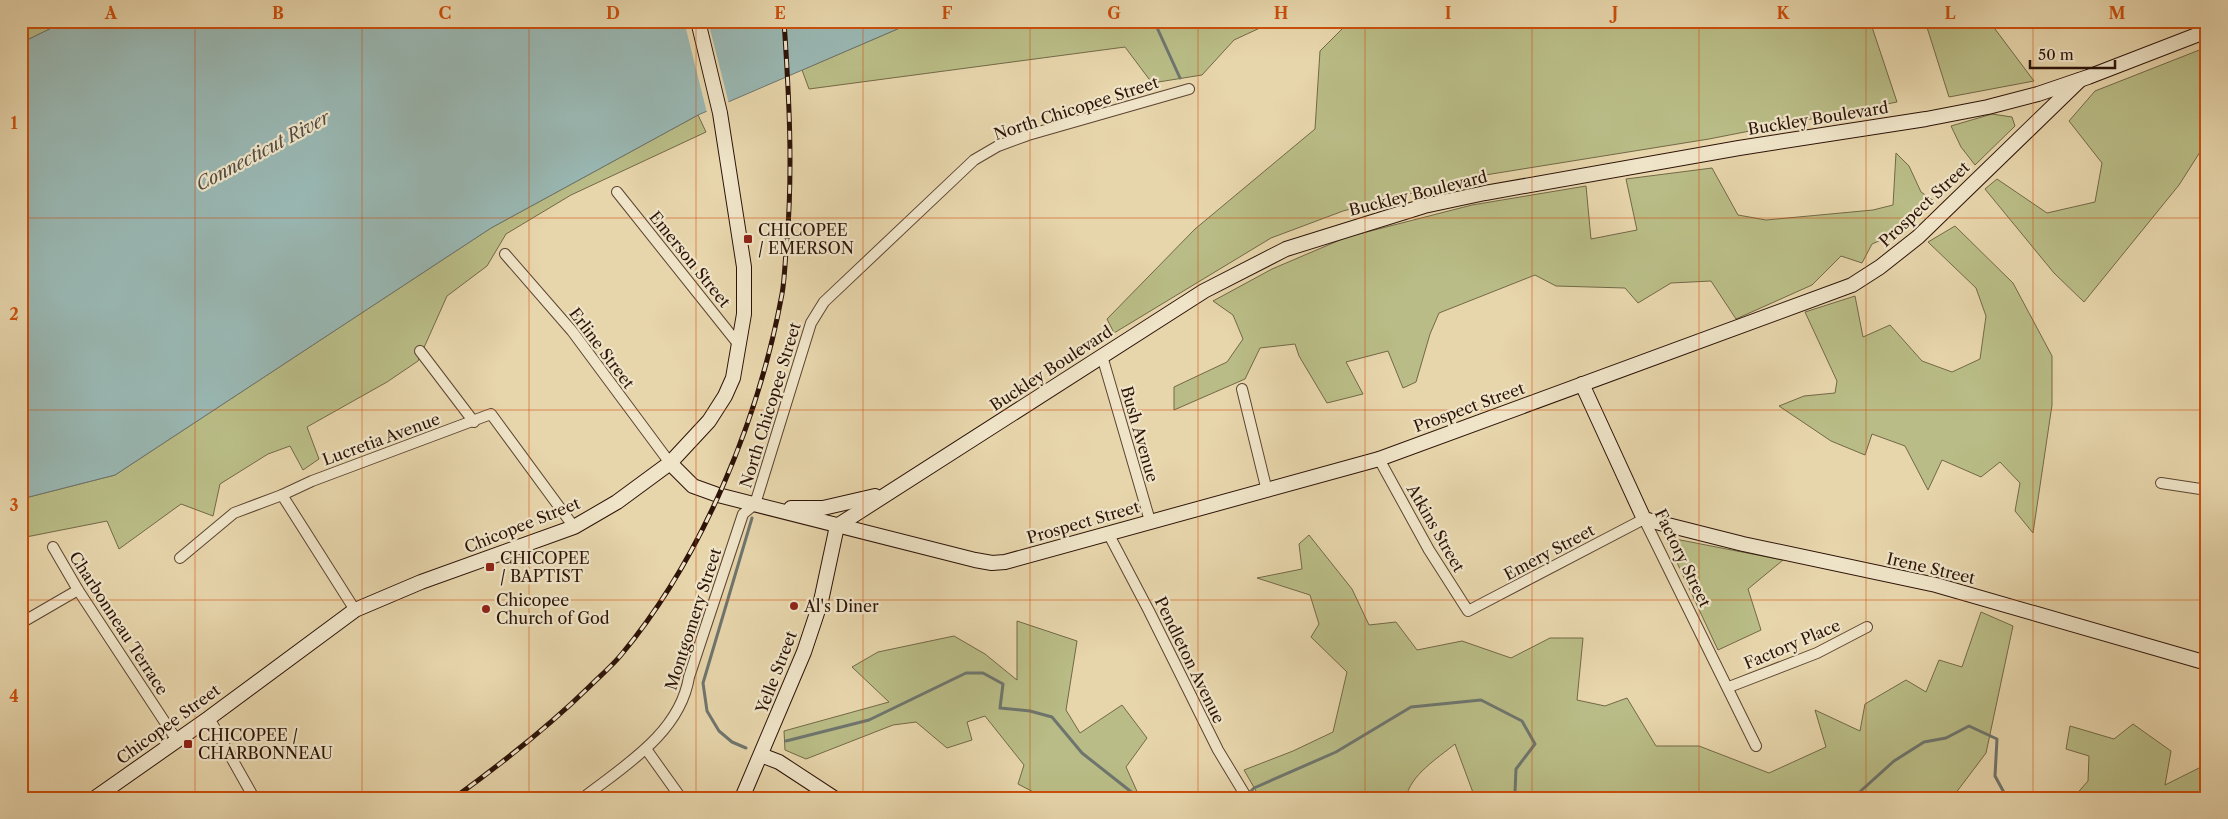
<svg xmlns="http://www.w3.org/2000/svg" width="2228" height="819" font-family="'Libre Caslon Text',serif">
	<style>
		.green { fill: #b9bc86; stroke: #736847 }
		.water { fill: #99b7b2; stroke: #6e756e }
		.pier { fill: #e7d5ab }
		.lines { fill: none; stroke-linecap: round; stroke-linejoin: round }
		.stream { stroke: #6e756e; stroke-width: 3 }
		.street-casing { stroke: #5c4431; stroke-width: 12 }
		.secondary-casing { stroke: #2d1308; stroke-width: 16 }
		.street { stroke: #efe4c8; stroke-width: 10 }
		.secondary { stroke: #efe4c8; stroke-width: 14 }
		.rail-casing { stroke: #2d1308; stroke-width: 5 }
		.rail { stroke: #efe4c8; stroke-width: 3; stroke-dasharray: 9; stroke-linecap: butt }
		.grid { fill: none; stroke: #cc4e0b; stroke-width: 1; stroke-opacity: 0.55 }
		.poi-dot { fill: #8f2418; stroke: #efe4c8; stroke-width: 2 }
		.labels { text-anchor: middle; dominant-baseline: central; stroke-width: 4.5; stroke-linejoin: round; paint-order: stroke }
		.street-label { font-size: 16px; fill: #2d1308; stroke: #efe4c8 }
		.poi-label { font-size: 16px; fill: #2d1308; stroke: #efe4c8; text-anchor: start }
		.water-label { font-size: 18px; font-style: italic; fill: #534c44; stroke: #efe4c8 }
		.neatline { fill: none; stroke: #cc4e0b; stroke-width: 2 }
		.grid-label { font-size: 16px; text-anchor: middle; font-weight: bold; fill: #cc4e0b }
	</style>
	<rect width="100%" height="100%" fill="#e7d5ab"/>
	<filter id="stains"><feTurbulence type="fractalNoise" baseFrequency=".004" numOctaves="4"/><feColorMatrix values="0 0 0 0 .2 0 0 0 0 .09 0 0 0 0 .02 0 0 0 .5 -.17"/></filter>
	<radialGradient id="worn" r=".72"><stop offset=".6" stop-color="#630" stop-opacity="0"/><stop offset="1" stop-color="#630" stop-opacity=".3"/></radialGradient>
	<!-- green -->
	<g class="green">
		<polygon points="21,21 66,21 21,43"/>
		<polygon points="940,21 1275,21 1234,40 1202,75 1152,83 1125,47 809,89 802,70 909,24"/>
		<polygon points="1350,21 1870,21 1897,102 1709,139 1479,176 1343,211 1271,238 1114,333 1107,319 1195,229 1315,129 1320,51"/>
		<polygon points="1925,21 1989,21 2034,81 1949,97"/>
		<polygon points="2207,47 2207,141 2179,185 2084,302 2054,273 1985,189 1997,179 2047,213 2095,202 2102,163 2069,121 2095,91"/>
		<polygon points="1992,114 2012,117 2015,126 1975,165 1961,147 1951,126"/>
		<polygon points="698,115 706,132 571,195 506,234 487,266 447,296 418,361 387,382 307,427 319,459 303,470 290,446 268,454 220,484 213,516 181,504 119,549 107,521 21,538 21,499 115,475 491,228"/>
		<polygon points="1896,153 1909,166 1921,192 1934,201 1907,229 1872,244 1862,263 1841,256 1812,285 1736,319 1711,281 1671,283 1638,303 1625,288 1556,286 1535,275 1439,313 1430,334 1416,382 1403,388 1388,351 1346,362 1363,394 1327,403 1299,356 1295,344 1260,348 1245,379 1174,410 1174,387 1227,362 1243,339 1233,315 1213,301 1272,269 1347,237 1472,205 1586,186 1591,239 1637,230 1626,179 1712,168 1738,215 1766,220 1873,210 1893,205"/>
		<polygon points="1955,226 2013,283 2052,356 2052,405 2033,533 2015,511 2020,483 2000,462 1981,477 1942,460 1928,490 1905,446 1872,434 1865,455 1831,441 1779,406 1804,396 1835,393 1837,381 1805,312 1855,296 1863,337 1890,325 1922,361 1952,372 1980,359 1986,316 1976,288 1928,242"/>
		<path d="M 1309,535 L 1352,589 L 1369,625 L 1396,622 L 1417,650 L 1462,641 L 1511,658 L 1550,638 L 1583,638 L 1577,700 L 1605,706 L 1627,698 L 1656,746 L 1699,746 L 1769,773 L 1826,747 L 1815,710 L 1860,731 L 1865,704 L 1906,680 L 1926,692 L 1939,660 L 1962,667 L 1981,612 L 2013,626 L 1986,753 L 1952,798 L 1475,798 L 1455,744 C 1438,758 1410,775 1406,798 L 1260,798 L 1244,770 L 1293,751 L 1333,732 L 1347,672 L 1311,637 L 1319,624 L 1310,595 L 1257,578 L 1302,569 L 1299,544 Z"/>
		<polygon points="1665,537 1783,560 1748,589 1761,630 1718,650"/>
		<polygon points="1017,621 1077,641 1066,710 1080,733 1122,705 1147,738 1126,767 1140,798 1045,798 1018,784 1024,765 985,716 967,722 972,740 947,748 916,722 893,725 806,759 785,750 784,731 889,702 852,667 878,652 954,636 985,654 1017,680"/>
		<polygon points="2133,724 2171,751 2165,785 2201,767 2207,770 2207,798 2073,798 2088,781 2089,756 2066,749 2070,726 2114,739"/>
	</g>
	<!-- water -->
	<polygon class="water" points="66,21 940,21 909,24 698,115 491,228 115,475 21,499 21,43"/>
	<!-- pier -->
	<polygon class="pier" points="684,21 708,21 729,104 707,113"/>
	<g class="lines">
		<!-- stream -->
		<g class="stream">
			<polyline points="1154,21 1180,78"/>
			<polyline points="786,741 869,720 966,673 983,673 1003,684 1000,708 1030,711 1052,717 1082,753 1139,798"/>
			<polyline points="746,748 732,742 719,731 707,711 703,683 752,518"/>
			<polyline points="1247,795 1254,788 1336,752 1411,707 1481,700 1522,721 1535,744 1516,769 1515,792 1519,798"/>
			<polyline points="1853,798 1894,761 1924,742 1946,738 1969,726 1997,739 1995,776 2007,798"/>
		</g>
		<defs>
			<g id="street">
				<polyline points="617,192 739,345"/>
				<polyline points="505,254 572,331 670,463"/>
				<polyline points="420,351 474,422"/>
				<polyline points="1102,356 1150,521"/>
				<polyline points="1242,389 1267,491"/>
				<polyline points="1379,459 1429,550 1468,611 1644,519 1756,746"/>
				<polyline points="2161,483 2207,490"/>
				<polyline points="282,495 312,481 491,414 574,527"/>
				<polyline points="1108,533 1149,611 1218,750 1247,798"/>
				<polyline points="53,547 78,590 176,739"/>
				<polyline points="180,558 234,513 282,495 355,610"/>
				<polyline points="21,623 78,590"/>
				<polyline points="1729,687 1817,653 1867,627"/>
				<polyline points="209,718 254,798"/>
				<polyline points="646,749 681,798"/>
				<path d="M 583,798 C 624,766 680,733 689,677 L 743,514 L 755,504 L 811,323 L 824,302 L 974,160 L 998,146 L 1028,135 L 1189,89"/>
			</g>
			<g id="secondary">
				<polyline points="1582,384 1644,519 1743,544 1936,585 2207,663"/>
				<polyline points="670,463 693,486 718,495 975,560 992,563 1005,562 1379,459 1852,285 1880,267 1918,237 2080,80"/>
				<polyline points="791,508 823,508 875,496"/>
				<polyline points="837,526 1204,291 1286,249 1424,206 1485,193 1739,148 1926,119 1988,107 2038,94 2088,77 2207,31"/>
				<polyline points="761,755 779,762 834,798"/>
				<polyline points="95,798 209,718 355,610 421,582 574,527 617,502 670,463 709,421 725,396 733,378 744,314 744,267 720,113 698,21"/>
				<polyline points="742,798 804,652 821,601 837,526"/>
			</g>
		</defs>
		<!-- street casing -->
		<use href="#street" class="street-casing"/>
		<!-- secondary casing -->
		<use href="#secondary" class="secondary-casing"/>
		<!-- street -->
		<use href="#street" class="street"/>
		<!-- secondary -->
		<use href="#secondary" class="secondary"/>
		<defs>
			<path id="rail" d="M 454,798 C 501,764 547,728 589,687 C 599,677 611,667 621,655 C 702,558 759,419 782,294 C 785,277 785,258 787,241 C 793,167 789,95 784,21"/>
		</defs>
		<!-- rail casing -->
		<use href="#rail" class="rail-casing"/>
		<!-- rail -->
		<use href="#rail" class="rail"/>
	</g>
	<!-- grid -->
	<path class="grid" d="M 195,21 L 195,798M 362,21 L 362,798M 529,21 L 529,798M 696,21 L 696,798M 863,21 L 863,798M 1030,21 L 1030,798M 1198,21 L 1198,798M 1365,21 L 1365,798M 1532,21 L 1532,798M 1699,21 L 1699,798M 1866,21 L 1866,798M 2033,21 L 2033,798M 21,218 L 2207,218M 21,410 L 2207,410M 21,600 L 2207,600"/>
	<!-- markers -->
	<g class="poi-dot">
		<rect x="743" y="234" width="10" height="10" rx="2.5"/>
		<rect x="485" y="562" width="10" height="10" rx="2.5"/>
		<circle cx="794" cy="606" r="5"/>
		<circle cx="486" cy="609" r="5"/>
		<rect x="183" y="739" width="10" height="10" rx="2.5"/>
	</g>
	<g class="labels">
		<!-- street labels -->
		<g class="street-label">
			<text transform="translate(1076 108) rotate(-18)">North Chicopee Street</text>
			<text transform="translate(1818 118) rotate(-9)">Buckley Boulevard</text>
			<text transform="translate(1418 193) rotate(-14)">Buckley Boulevard</text>
			<text transform="translate(1924 204) rotate(-43)">Prospect Street</text>
			<text transform="translate(690 259) rotate(51)">Emerson Street</text>
			<text transform="translate(602 348) rotate(53)">Erline Street</text>
			<text transform="translate(1051 368) rotate(-33)">Buckley Boulevard</text>
			<text transform="translate(770 405) rotate(-73)">North Chicopee Street</text>
			<text transform="translate(1469 407) rotate(-20)">Prospect Street</text>
			<text transform="translate(1140 434) rotate(74)">Bush Avenue</text>
			<text transform="translate(381 439) rotate(-20)">Lucretia Avenue</text>
			<text transform="translate(1083 522) rotate(-16)">Prospect Street</text>
			<text transform="translate(522 525) rotate(-22)">Chicopee Street</text>
			<text transform="translate(1436 528) rotate(60)">Atkins Street</text>
			<text transform="translate(1549 552) rotate(-28)">Emery Street</text>
			<text transform="translate(1683 558) rotate(64)">Factory Street</text>
			<text transform="translate(1931 568) rotate(13)">Irene Street</text>
			<text transform="translate(693 619) rotate(-72)">Montgomery Street</text>
			<text transform="translate(119 623) rotate(57)">Charbonneau Terrace</text>
			<text transform="translate(1792 644) rotate(-23)">Factory Place</text>
			<text transform="translate(1190 660) rotate(64)">Pendleton Avenue</text>
			<text transform="translate(776 672) rotate(-69)">Yelle Street</text>
			<text transform="translate(168 724) rotate(-36)">Chicopee Street</text>
		</g>
		<!-- poi labels -->
		<g class="poi-label">
			<text x="758" y="230">CHICOPEE<tspan x="758" dy="18">/ EMERSON</tspan></text>
			<text x="500" y="558">CHICOPEE<tspan x="500" dy="18">/ BAPTIST</tspan></text>
			<text x="496" y="600">Chicopee<tspan x="496" dy="18">Church of God</tspan></text>
			<text x="804" y="606">Al's Diner</text>
			<text x="198" y="735">CHICOPEE /<tspan x="198" dy="18">CHARBONNEAU</tspan></text>
		</g>
		<!-- water labels -->
		<g class="water-label">
			<text transform="translate(263 151) rotate(-28)">Connecticut River</text>
		</g>
	</g>
	<!-- margin -->
	<rect width="2228" height="819" fill="none" stroke="#e7d5ab" stroke-width="55"/>
	<!-- scale -->
	<path d="M2030 60v8h85v-8" fill="none" stroke="#2d1308" stroke-width="2.5"/>
	<text x="2038" y="60" font-size="15" fill="#2d1308" stroke="#efe4c8" stroke-width="4" paint-order="stroke">50 m</text>
	<rect x="28" y="28" width="2172" height="764" class="neatline"/>
	<g class="grid-label">
		<text x="111" y="19">A</text>
		<text x="278" y="19">B</text>
		<text x="445" y="19">C</text>
		<text x="613" y="19">D</text>
		<text x="780" y="19">E</text>
		<text x="947" y="19">F</text>
		<text x="1114" y="19">G</text>
		<text x="1281" y="19">H</text>
		<text x="1448" y="19">I</text>
		<text x="1615" y="19">J</text>
		<text x="1783" y="19">K</text>
		<text x="1950" y="19">L</text>
		<text x="2117" y="19">M</text>
		<text x="14" y="129">1</text>
		<text x="14" y="320">2</text>
		<text x="14" y="511">3</text>
		<text x="14" y="702">4</text>
	</g>
	<rect width="100%" height="100%" filter="url(#stains)"/>
	<rect width="100%" height="100%" fill="url(#worn)"/>
</svg>
